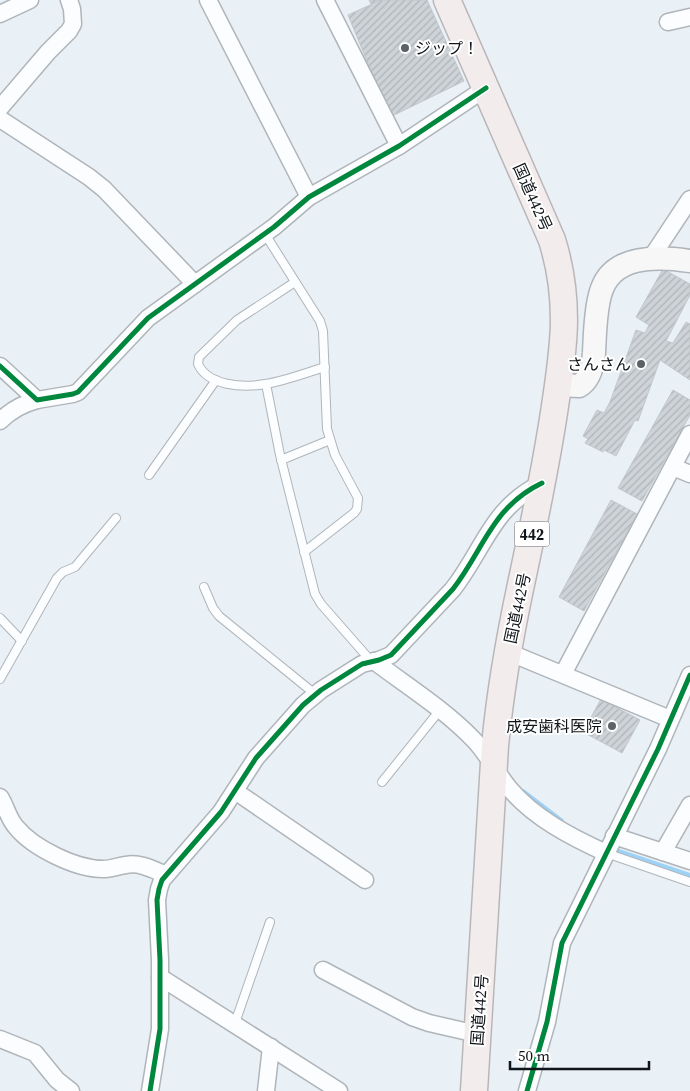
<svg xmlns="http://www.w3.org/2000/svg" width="690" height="1091" font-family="'Source Serif 4','Noto Sans JP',serif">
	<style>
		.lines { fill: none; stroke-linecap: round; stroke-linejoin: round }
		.stream { stroke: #9dd2f7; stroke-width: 5.5 }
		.building { fill: url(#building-hatch); stroke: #c1c7cb }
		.service-casing { stroke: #afb5ba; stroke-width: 10 }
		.minor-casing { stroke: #afb5ba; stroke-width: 19 }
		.secondary-casing { stroke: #afb5ba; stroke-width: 25 }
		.trunk-casing { stroke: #bab6b8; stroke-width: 29 }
		.service { stroke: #fcfdfe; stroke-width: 8 }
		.minor { stroke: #fcfdfe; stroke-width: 16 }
		.secondary { stroke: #f7f7f8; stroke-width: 22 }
		.trunk { stroke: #f2ecec; stroke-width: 26 }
		.cycleway-casing { stroke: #fff; stroke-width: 8 }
		.cycleway { stroke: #00873e; stroke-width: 5 }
		.poi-dot { fill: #5c6266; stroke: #fff; stroke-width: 2 }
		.labels { text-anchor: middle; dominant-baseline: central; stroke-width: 4; stroke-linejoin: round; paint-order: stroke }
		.shield { fill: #fff; stroke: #585b5e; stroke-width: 1 }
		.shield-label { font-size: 15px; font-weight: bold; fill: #101519 }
		.poi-label { font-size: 16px; fill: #101519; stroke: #fff; text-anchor: end }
		.street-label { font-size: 16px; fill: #101519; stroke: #fff }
	</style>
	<defs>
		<pattern id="building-hatch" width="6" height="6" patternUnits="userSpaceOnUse" patternTransform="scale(1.25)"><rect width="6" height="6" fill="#ced3d8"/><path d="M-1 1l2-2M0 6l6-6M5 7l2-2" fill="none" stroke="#b0b4b9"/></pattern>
	</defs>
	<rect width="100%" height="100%" fill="#e9f0f6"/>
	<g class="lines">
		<!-- stream -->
		<g class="stream">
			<polyline points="523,792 561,821"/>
			<polyline points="611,849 690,876"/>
		</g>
	</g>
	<!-- building -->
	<g class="building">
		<polygon points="369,0 381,0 371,4"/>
		<polygon points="381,0 427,0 464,81 390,117 348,15"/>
		<polygon points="663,269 690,284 690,295 666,341 673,343 686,322 690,324 690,380 660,360 638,421 635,420 616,456 604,450 603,452 585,443 588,439 583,436 597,410 604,413 610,402 636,330 645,333 649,325 636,317"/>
		<polygon points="673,390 690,400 690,415 642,501 618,488"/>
		<polygon points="611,500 637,514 584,611 559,597"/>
		<polygon points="601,699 640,720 622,753 583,732"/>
	</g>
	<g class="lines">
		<defs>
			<g id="service">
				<polyline points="265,234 320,321 323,331 327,429 335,455 358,498 357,509 354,513 304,552"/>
				<path d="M 295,282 L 237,320 L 199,357 L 198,364 C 208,386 243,388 265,384 C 285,381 305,373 325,367"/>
				<polyline points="266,384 280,455 315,594 321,604 371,661"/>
				<polyline points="281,460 330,440"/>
				<polyline points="149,475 216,380"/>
				<polyline points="204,587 213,608 219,616 315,694"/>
				<polyline points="0,618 22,641"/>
				<polyline points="0,679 57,578 63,572 75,567 116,518"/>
				<polyline points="382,782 440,710"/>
				<polyline points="606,853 690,882"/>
				<polyline points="235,1023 270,922"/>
			</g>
			<g id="minor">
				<polyline points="208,0 309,197"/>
				<polyline points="325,0 399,146"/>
				<polyline points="0,14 30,0"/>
				<polyline points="668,22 690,17"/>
				<polyline points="0,108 48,52 69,31 73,24 72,9 69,0"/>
				<polyline points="0,119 89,177 104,189 195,284"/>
				<polyline points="651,258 690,199"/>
				<polyline points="0,366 37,400 73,394 78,392 148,318 274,227 309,197 399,146 486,88"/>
				<path d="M 0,421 C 11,410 22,404 37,400"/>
				<polyline points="673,467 690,474"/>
				<polyline points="508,652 670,719"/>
				<path d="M 374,661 C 407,686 444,709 473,739 C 487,753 496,772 509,788 C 534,818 571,837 606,853"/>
				<polyline points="563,674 690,434"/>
				<polyline points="235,791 365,880"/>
				<path d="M 0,797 C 6,806 8,818 16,827 C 33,848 76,869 103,869 C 111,869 118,866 126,865 C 140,862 154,870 166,875"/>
				<polyline points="614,836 690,861"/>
				<polyline points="663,852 690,805"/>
				<polyline points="323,970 412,1017 429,1023 477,1034"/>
				<polyline points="160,977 339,1091"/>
				<polyline points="0,1039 35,1053 57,1080 71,1091"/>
				<path d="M 150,1091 L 160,1029 L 160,960 L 157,900 L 159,889 L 162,880 L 221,812 L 256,758 L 303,705 L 321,690 L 362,664 L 379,660 L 391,655 L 453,589 C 484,549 492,507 542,483"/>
				<polyline points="266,1091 271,1047"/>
				<polyline points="527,1091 547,1022 562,943 658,749 690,675"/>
			</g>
			<path id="secondary" d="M 558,385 L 579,386 C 590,380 593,365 594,353 C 595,334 595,314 600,295 C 610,254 657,256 690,261"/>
			<path id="trunk" d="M 447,0 L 552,240 C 572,304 563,354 553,419 C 544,476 532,533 520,589 C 509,641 500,693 495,746 L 474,1091"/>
		</defs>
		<!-- service casing -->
		<use href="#service" class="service-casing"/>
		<!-- minor casing -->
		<use href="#minor" class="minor-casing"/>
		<!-- secondary casing -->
		<use href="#secondary" class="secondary-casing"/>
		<!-- trunk casing -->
		<use href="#trunk" class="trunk-casing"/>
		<!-- service -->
		<use href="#service" class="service"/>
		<!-- minor -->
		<use href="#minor" class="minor"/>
		<!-- secondary -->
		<use href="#secondary" class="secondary"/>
		<!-- trunk -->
		<use href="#trunk" class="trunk"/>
		<defs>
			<g id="cycleway">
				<polyline points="0,366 37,400 73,394 78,392 148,318 274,227 309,197 399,146 486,88"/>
				<path d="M 150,1091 L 160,1029 L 160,960 L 157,900 L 159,889 L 162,880 L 221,812 L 256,758 L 303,705 L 321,690 L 362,664 L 379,660 L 391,655 L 453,589 C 484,549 492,507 542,483"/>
				<polyline points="527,1091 547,1022 562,943 658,749 690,675"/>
			</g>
		</defs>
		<!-- cycleway casing -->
		<use href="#cycleway" class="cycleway-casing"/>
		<!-- cycleway -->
		<use href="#cycleway" class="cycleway"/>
	</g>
	<!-- markers -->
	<g class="poi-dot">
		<circle cx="405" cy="48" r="5"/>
		<circle cx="641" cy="364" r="5"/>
		<circle cx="612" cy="726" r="5"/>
	</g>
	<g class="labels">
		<!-- shield labels -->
		<rect class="shield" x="514.5" y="521.5" width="35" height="25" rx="4"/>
		<g class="shield-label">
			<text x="532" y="534">442</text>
		</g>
		<!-- poi labels -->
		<g class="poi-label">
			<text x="415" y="48" text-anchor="start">ジップ！</text>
			<text x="631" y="364">さんさん</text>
			<text x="602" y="726">成安歯科医院</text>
		</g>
		<!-- street labels -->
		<g class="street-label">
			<text transform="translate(533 197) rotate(66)">国道442号</text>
			<text transform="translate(517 608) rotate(-78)">国道442号</text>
			<text transform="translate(479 1010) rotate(-86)">国道442号</text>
		</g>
	</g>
	<!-- scale -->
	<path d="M510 1061v8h139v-8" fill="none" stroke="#101519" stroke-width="2.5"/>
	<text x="518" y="1061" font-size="15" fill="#101519" stroke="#ffffff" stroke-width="4" paint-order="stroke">50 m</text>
</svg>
